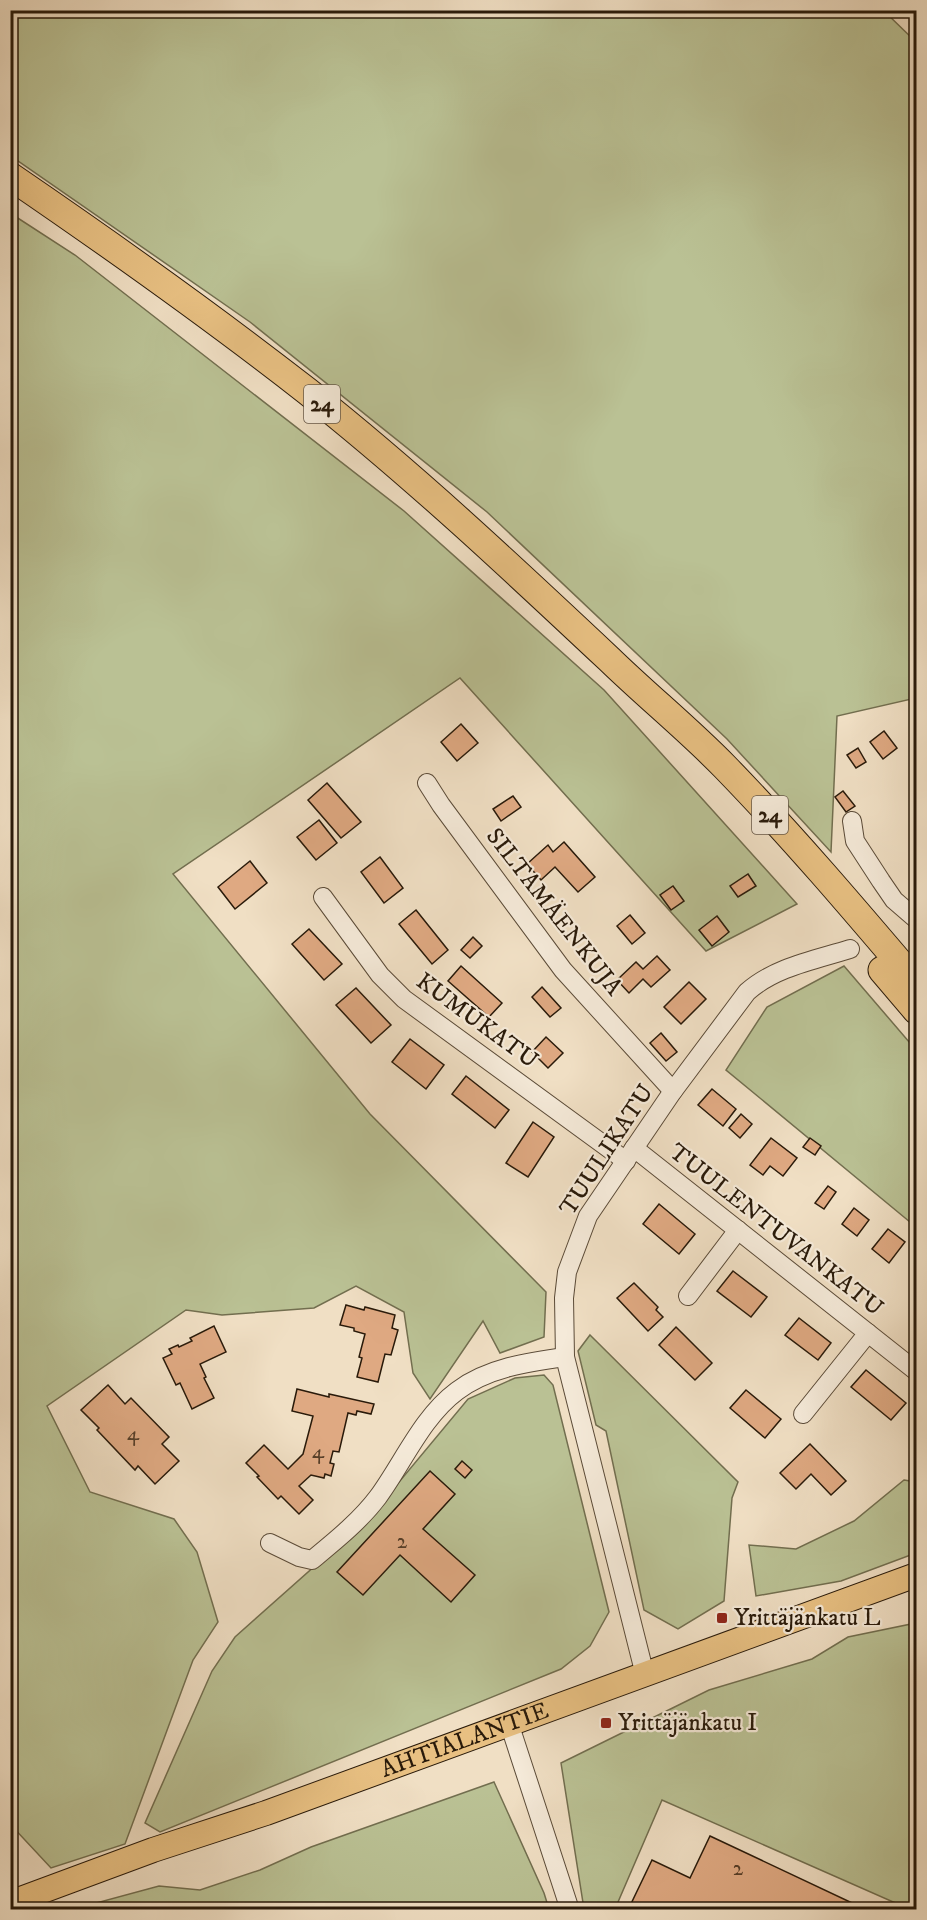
<svg xmlns="http://www.w3.org/2000/svg" width="927" height="1920" font-family="'IM FELL DW Pica',serif">
	<style>
		.green { fill: #bac194; stroke: #726e4f; stroke-width: 1.5 }
		.building { fill: #dfa982; stroke: #291a0a; stroke-width: 1.5 }
		.lines { fill: none; stroke-linecap: round; stroke-linejoin: round }
		.minor-casing { stroke: #5b4b38; stroke-width: 20 }
		.major-casing { stroke: #291a0a; stroke-width: 26 }
		.highway-casing { stroke: #291a0a; stroke-width: 29 }
		.minor { stroke: #f5ead9; stroke-width: 18 }
		.major { stroke: #e8c082; stroke-width: 24 }
		.highway { stroke: #e8c082; stroke-width: 27 }
		.poi-dot { fill: #8f2418; stroke: #f5ead9; stroke-width: 2 }
		.labels { text-anchor: middle; dominant-baseline: central; stroke-width: 4.5; stroke-linejoin: round; paint-order: stroke }
		.number-label { font-size: 21px; fill: #563e28 }
		.shield { fill: #f5ead9; stroke: #665848; stroke-width: 1.5 }
		.shield-label { font-size: 22px; font-weight: bold; fill: #291a0a }
		.street-label { font-size: 24px; fill: #291a0a; stroke: #f5ead9 }
		.poi-label { font-size: 24px; fill: #291a0a; stroke: #f5ead9; text-anchor: start }
	</style>
	<rect width="100%" height="100%" fill="#f0dfc4"/>
	<filter id="stains"><feTurbulence type="fractalNoise" baseFrequency=".00333" numOctaves="4"/><feColorMatrix values="0 0 0 0 .2 0 0 0 0 .09 0 0 0 0 .02 0 0 0 .5 -.17"/></filter>
	<radialGradient id="worn" r=".72"><stop offset=".6" stop-color="#630" stop-opacity="0"/><stop offset="1" stop-color="#630" stop-opacity=".3"/></radialGradient>
	<!-- green -->
	<g class="green">
		<polygon points="11,10 883,10 916,42 916,698 837,716 831,852 727,739 487,512 250,322 11,156"/>
		<polygon points="10,213 75,255 404,511 604,690 797,904 706,951 460,678 173,874 370,1114 546,1292 544,1337 500,1353 483,1321 430,1399 413,1373 404,1312 356,1286 314,1308 222,1315 186,1310 47,1406 90,1492 174,1519 197,1552 218,1622 193,1660 125,1844 51,1868 10,1824"/>
		<polygon points="844,966 916,1050 916,1227 726,1070 767,1007"/>
		<polygon points="590,1335 738,1482 732,1498 724,1601 678,1629 644,1610 606,1431 596,1425 578,1351"/>
		<polygon points="544,1375 553,1385 609,1612 590,1646 561,1669 160,1832 145,1823 212,1671 235,1637 370,1517 468,1399 515,1378"/>
		<polygon points="904,1480 916,1482 916,1553 841,1581 756,1596 749,1545 796,1549 854,1521"/>
		<polygon points="916,1623 916,1909 909,1909 662,1800 615,1909 584,1909 561,1763 709,1690 812,1659 848,1637"/>
		<polygon points="494,1782 544,1893 549,1909 105,1910 96,1903 159,1886 200,1890 260,1870 311,1847"/>
	</g>
	<!-- building -->
	<g class="building">
		<polygon points="461,724 478,743 457,761 441,742"/>
		<polygon points="884,731 897,748 883,759 870,742"/>
		<polygon points="858,748 866,762 856,768 847,755"/>
		<polygon points="327,783 361,822 341,838 308,800"/>
		<polygon points="843,791 855,806 846,812 835,797"/>
		<polygon points="513,796 521,807 501,821 493,809"/>
		<polygon points="319,820 337,843 316,860 297,837"/>
		<polygon points="564,842 595,877 578,892 555,867 541,880 527,864 548,845 553,852"/>
		<polygon points="380,857 403,888 384,903 361,872"/>
		<polygon points="250,861 267,883 235,909 218,887"/>
		<polygon points="748,874 756,886 738,897 730,886"/>
		<polygon points="673,886 684,901 671,910 660,895"/>
		<polygon points="416,910 448,950 432,964 399,924"/>
		<polygon points="630,915 645,933 632,944 617,926"/>
		<polygon points="717,916 729,932 712,946 699,930"/>
		<polygon points="309,929 342,964 324,980 292,944"/>
		<polygon points="473,937 482,946 470,958 461,950"/>
		<polygon points="657,956 670,970 651,987 643,979 629,993 617,980 636,962 643,969"/>
		<polygon points="461,966 502,1003 489,1017 448,981"/>
		<polygon points="689,982 706,999 681,1024 664,1007"/>
		<polygon points="542,987 561,1008 550,1017 532,997"/>
		<polygon points="356,988 391,1025 371,1043 336,1005"/>
		<polygon points="661,1033 677,1052 666,1061 650,1043"/>
		<polygon points="546,1037 563,1053 548,1068 532,1052"/>
		<polygon points="410,1039 444,1065 426,1089 392,1062"/>
		<polygon points="466,1076 509,1110 495,1128 452,1094"/>
		<polygon points="712,1089 736,1109 723,1126 698,1105"/>
		<polygon points="741,1114 752,1124 740,1138 729,1128"/>
		<polygon points="533,1122 554,1137 528,1177 506,1163"/>
		<polygon points="771,1138 797,1158 783,1176 770,1166 763,1175 750,1165"/>
		<polygon points="810,1138 821,1146 815,1155 803,1147"/>
		<polygon points="828,1186 836,1192 824,1209 815,1203"/>
		<polygon points="659,1204 695,1234 679,1254 643,1224"/>
		<polygon points="854,1208 869,1220 857,1236 842,1224"/>
		<polygon points="888,1229 905,1242 889,1263 872,1249"/>
		<polygon points="733,1271 767,1297 751,1317 717,1291"/>
		<polygon points="634,1283 658,1307 656,1310 663,1317 648,1331 617,1298"/>
		<polygon points="346,1305 364,1310 365,1307 395,1315 392,1328 398,1330 391,1355 385,1354 378,1382 357,1377 362,1358 359,1357 365,1334 354,1331 354,1328 340,1325"/>
		<polygon points="799,1318 831,1343 818,1360 785,1335"/>
		<polygon points="214,1326 226,1352 200,1364 206,1377 204,1378 214,1398 192,1409 180,1383 176,1385 163,1358 172,1354 169,1349 178,1345 179,1347 192,1341 190,1338"/>
		<polygon points="676,1327 712,1363 695,1380 659,1345"/>
		<polygon points="866,1370 906,1403 891,1420 851,1387"/>
		<polygon points="108,1385 125,1404 131,1398 169,1437 162,1444 179,1461 155,1484 138,1466 135,1470 97,1430 99,1428 81,1410"/>
		<polygon points="297,1389 329,1397 329,1394 374,1404 371,1414 357,1411 356,1415 348,1413 339,1452 333,1451 330,1463 334,1464 331,1476 325,1474 324,1478 311,1475 299,1486 313,1500 299,1514 281,1496 278,1499 257,1477 259,1476 246,1463 264,1445 288,1469 303,1454 313,1416 292,1411"/>
		<polygon points="746,1390 781,1419 765,1438 730,1408"/>
		<polygon points="810,1444 846,1481 831,1495 811,1474 796,1489 780,1473"/>
		<polygon points="462,1461 472,1470 465,1478 455,1469"/>
		<polygon points="430,1471 455,1494 423,1529 475,1575 451,1602 400,1555 363,1595 337,1572"/>
		<polygon points="710,1836 867,1910 628,1910 652,1860 690,1878"/>
	</g>
	<g class="lines">
		<defs>
			<g id="minor">
				<polyline points="427,783 441,805 563,970 673,1091"/>
				<polyline points="852,821 855,841 881,881 894,900 916,919"/>
				<polyline points="323,897 380,975 404,999 626,1161"/>
				<polyline points="634,1148 916,1371"/>
				<polyline points="688,1296 738,1230"/>
				<polyline points="803,1414 868,1333"/>
				<path d="M 270,1543 L 299,1557 L 312,1560 C 335,1541 360,1521 378,1497 C 403,1463 422,1417 457,1391 C 487,1368 528,1362 565,1357"/>
				<path d="M 645,1675 L 565,1357 L 564,1298 L 567,1272 L 588,1216 L 673,1091 L 747,992 C 775,967 815,960 850,949"/>
				<polyline points="509,1723 570,1910"/>
			</g>
			<g id="major">
				<path id="s1" d="M 10,1903 L 153,1850 L 266,1813 L 916,1575"/>
			</g>
			<g id="highway">
				<path d="M 10,176 C 111,245 211,316 307,391 C 413,475 511,567 609,659 C 647,696 688,729 725,767 C 792,836 854,909 916,982"/>
				<polyline points="882,970 916,1010"/>
			</g>
		</defs>
		<!-- minor casing -->
		<use href="#minor" class="minor-casing"/>
		<!-- major casing -->
		<use href="#major" class="major-casing"/>
		<!-- highway casing -->
		<use href="#highway" class="highway-casing"/>
		<!-- minor -->
		<use href="#minor" class="minor"/>
		<!-- major -->
		<use href="#major" class="major"/>
		<!-- highway -->
		<use href="#highway" class="highway"/>
	</g>
	<!-- markers -->
	<g class="poi-dot">
		<rect x="716" y="1612" width="12" height="12" rx="3"/>
		<rect x="600" y="1717" width="12" height="12" rx="3"/>
	</g>
	<g class="labels">
		<!-- number labels -->
		<g class="number-label">
			<text x="133" y="1434">4</text>
			<text x="318" y="1452">4</text>
			<text x="402" y="1542">2</text>
			<text x="738" y="1869">2</text>
		</g>
		<!-- shield labels -->
		<g class="shield">
			<rect x="304" y="385" width="36" height="38" rx="4.5"/>
			<rect x="752" y="796" width="36" height="38" rx="4.5"/>
		</g>
		<g class="shield-label">
			<text x="322" y="404">24</text>
			<text x="770" y="815">24</text>
		</g>
		<!-- street labels -->
		<g class="street-label">
			<text transform="translate(554 912) rotate(52)">SILTAMÄENKUJA</text>
			<text transform="translate(477 1021) rotate(36)">KUMUKATU</text>
			<text transform="translate(607 1150) rotate(-57)">TUULIKATU</text>
			<text transform="translate(776 1230) rotate(38)">TUULENTUVANKATU</text>
			<text stroke="none"><textPath href="#s1" startOffset="483">AHTIALANTIE</textPath></text>
		</g>
		<!-- poi labels -->
		<g class="poi-label">
			<text x="734" y="1618">Yrittäjänkatu L</text>
			<text x="618" y="1723">Yrittäjänkatu I</text>
		</g>
	</g>
	<!-- margin -->
	<rect width="927" height="1920" fill="none" stroke="#f0dfc4" stroke-width="36"/>
	<rect x="12" y="12" width="903" height="1896" fill="none" stroke="#291a0a" stroke-width="3"/>
	<rect x="18" y="18" width="891" height="1884" fill="none" stroke="#291a0a" stroke-width="1.5"/>
	<rect width="100%" height="100%" filter="url(#stains)"/>
	<rect width="100%" height="100%" fill="url(#worn)"/>
</svg>
